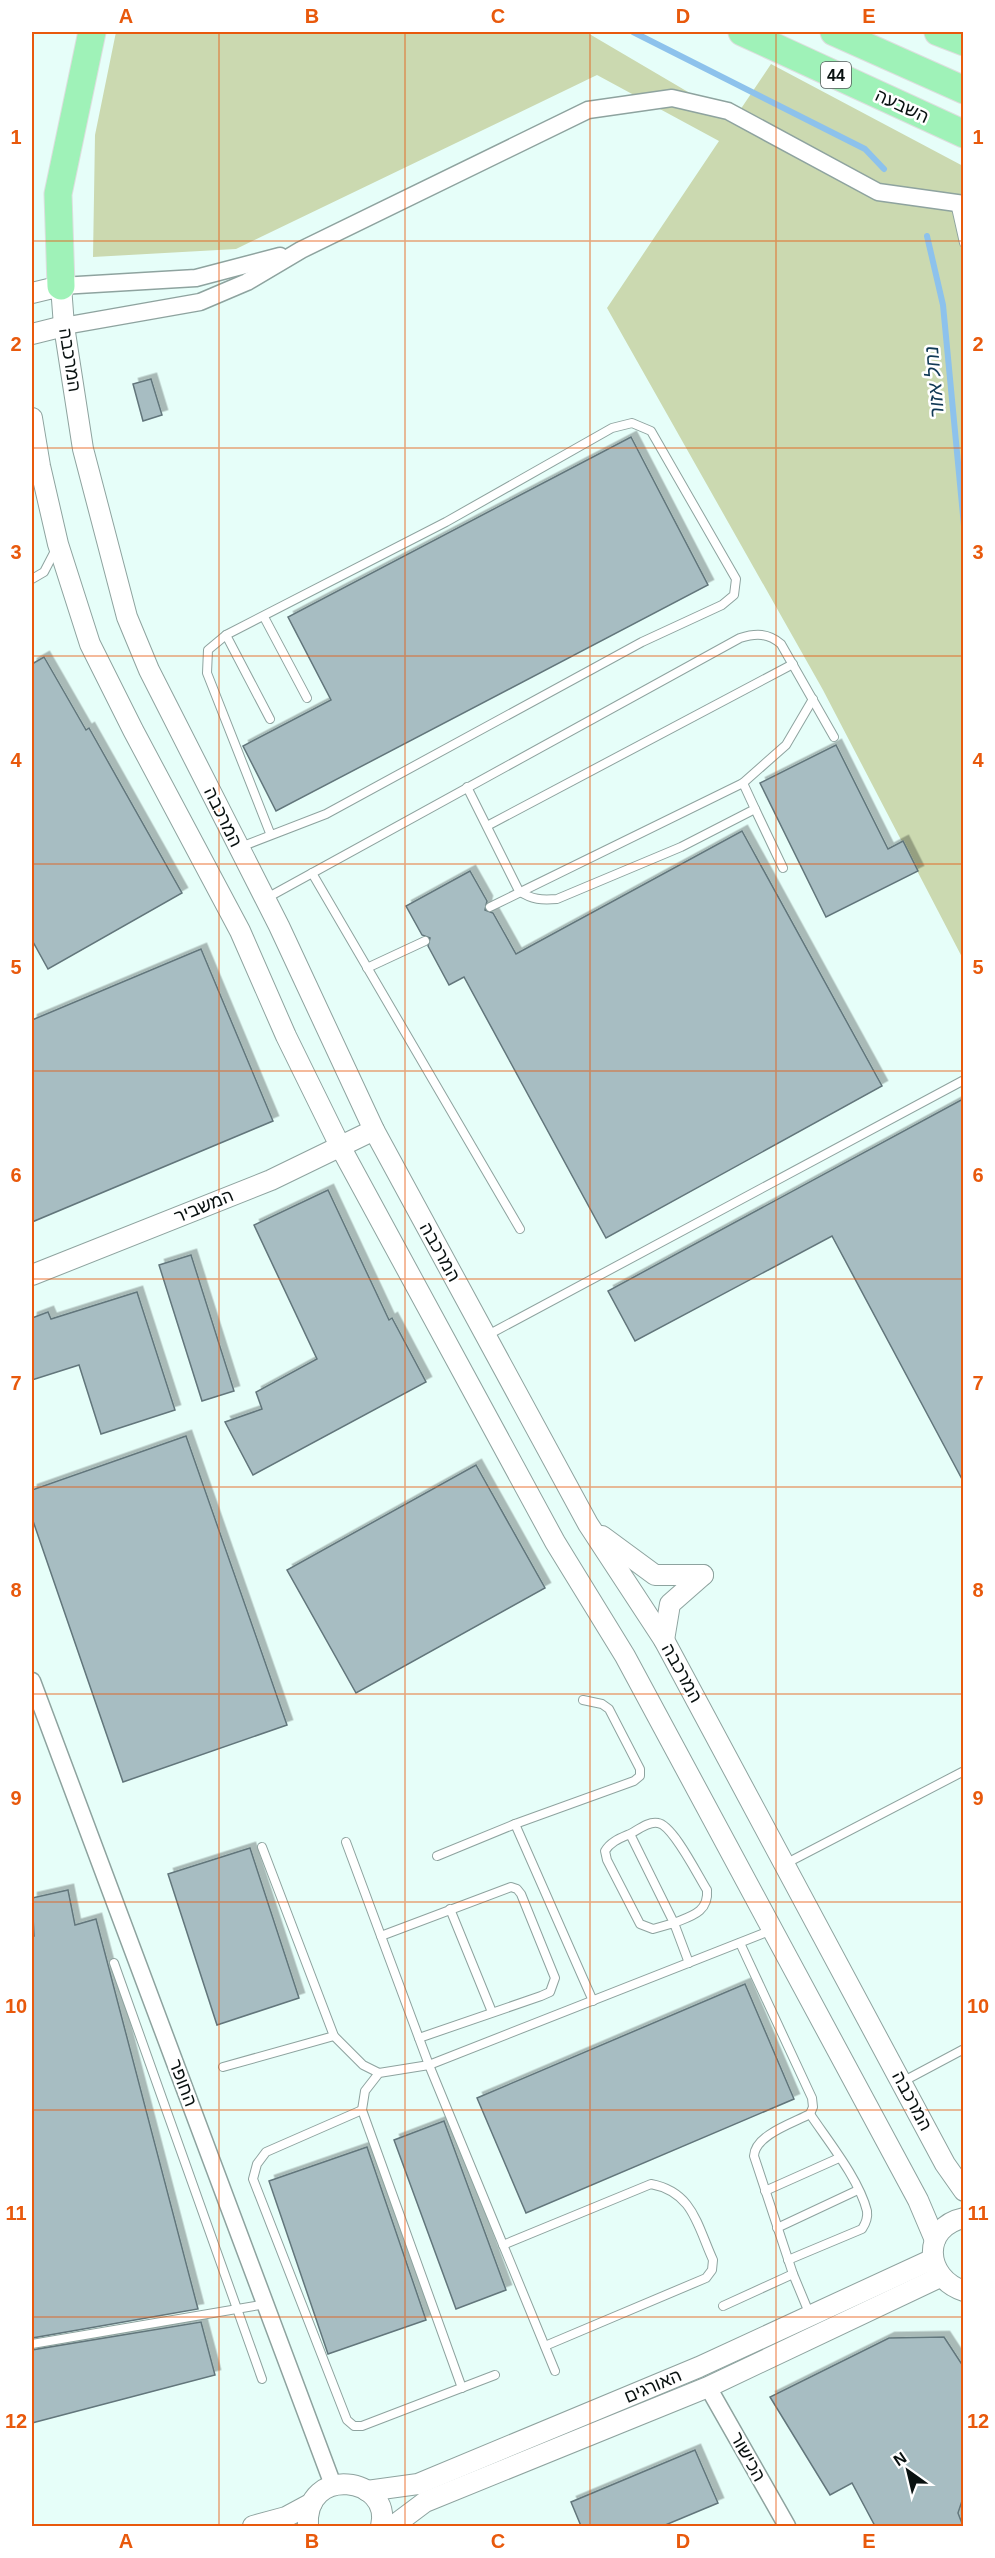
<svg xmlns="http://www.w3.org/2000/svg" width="995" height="2558" font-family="Helvetica,'Noto Sans Hebrew',sans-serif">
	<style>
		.green { fill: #cbd9b0 }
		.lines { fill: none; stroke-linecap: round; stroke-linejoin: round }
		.stream { stroke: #8dc2ec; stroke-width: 6 }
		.building { fill: #a7bdc2; stroke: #62767b; stroke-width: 1.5; filter: url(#shadow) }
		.service-casing { stroke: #8ea39f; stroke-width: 10 }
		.minor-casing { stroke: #8ea39f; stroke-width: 19 }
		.tertiary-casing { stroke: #8ea39f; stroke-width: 22 }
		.trunk-casing { stroke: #dddede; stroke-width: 29 }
		.service { stroke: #fff; stroke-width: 8 }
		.minor { stroke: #fff; stroke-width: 16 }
		.tertiary { stroke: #fff; stroke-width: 20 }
		.trunk { stroke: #9ff2b8; stroke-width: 27 }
		.grid { fill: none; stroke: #e8590c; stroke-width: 1.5; stroke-opacity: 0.55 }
		.labels { text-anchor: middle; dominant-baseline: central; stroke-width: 5; stroke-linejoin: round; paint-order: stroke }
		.shield { fill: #fff; stroke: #535858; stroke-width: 1.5 }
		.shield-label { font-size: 16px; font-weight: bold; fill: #091110 }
		.street-label { font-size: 18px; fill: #091110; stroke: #fff }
		.water-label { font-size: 20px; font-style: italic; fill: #113a56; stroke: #fff }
		.neatline { fill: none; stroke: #e8590c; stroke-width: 2 }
		.grid-label { font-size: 20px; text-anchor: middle; font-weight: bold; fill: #e8590c }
	</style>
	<defs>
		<filter id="shadow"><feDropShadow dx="5.5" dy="-5.5" stdDeviation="0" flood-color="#0004"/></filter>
	</defs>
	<rect width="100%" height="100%" fill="#e6fef9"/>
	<!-- green -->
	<polygon class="green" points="116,32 586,32 734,119 771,64 963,166 963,959 823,690 607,308 719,141 597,75 236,249 93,257 95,135"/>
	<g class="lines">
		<!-- stream -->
		<g class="stream">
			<polyline points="633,32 865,149 884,169"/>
			<polyline points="927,236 943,305 964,526"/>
		</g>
	</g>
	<!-- building -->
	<g class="building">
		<polygon points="151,379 162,415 143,421 133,384"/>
		<polygon points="631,437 708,585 276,811 243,746 331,700 288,617"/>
		<polygon points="44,657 86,730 89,728 182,893 48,969 32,940 32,664"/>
		<polygon points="836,745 888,849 903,841 918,871 826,917 760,783"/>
		<polygon points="742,831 882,1086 606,1238 464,977 449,985 428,946 430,938 422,935 406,906 470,871 487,901 485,910 493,913 516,954"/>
		<polygon points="201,949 273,1121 32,1222 32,1020"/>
		<polygon points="963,1099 963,1481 832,1236 635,1341 608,1291"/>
		<polygon points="328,1190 389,1320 392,1318 426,1382 253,1475 225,1422 262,1409 256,1392 317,1359 254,1225"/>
		<polygon points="191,1255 234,1391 202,1401 159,1265"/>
		<polygon points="137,1292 175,1410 101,1434 79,1365 32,1380 32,1318 48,1312 51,1319"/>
		<polygon points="186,1436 287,1725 123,1782 32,1518 32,1490"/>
		<polygon points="476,1465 545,1588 356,1693 287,1570"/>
		<polygon points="250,1848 299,1998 217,2025 168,1874"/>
		<polygon points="68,1890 75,1925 96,1919 198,2309 32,2338 32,1936 34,1936 32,1898"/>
		<polygon points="745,1984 794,2099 526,2213 477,2098"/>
		<polygon points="444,2121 506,2290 456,2309 394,2140"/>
		<polygon points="367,2147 426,2320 328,2354 269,2181"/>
		<polygon points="201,2322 215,2375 32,2423 32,2350"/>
		<polygon points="944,2337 963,2366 963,2498 958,2513 963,2526 875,2526 852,2483 830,2495 770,2397 889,2338"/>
		<polygon points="695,2450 718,2503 663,2526 581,2526 571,2502"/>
	</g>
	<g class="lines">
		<defs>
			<g id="service">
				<polyline points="955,203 964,243"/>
				<polyline points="32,579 44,572 57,547"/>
				<polyline points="264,617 307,698"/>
				<polyline points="226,635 270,719"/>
				<polyline points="743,783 755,809"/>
				<path d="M 467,787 L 519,891 C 532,900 542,900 557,899 L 681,847 L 755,809 L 783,868"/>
				<polyline points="487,826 793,664"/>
				<polyline points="238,848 326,814 642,642 722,605 734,595 736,579 651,431 632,423 612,428 446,522 226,635 208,650 207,673 270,833"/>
				<polyline points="312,873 520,1229"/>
				<path d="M 265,899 L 740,638 C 756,633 768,633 781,644 L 834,737"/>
				<polyline points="490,907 743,783 786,745 813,699"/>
				<polyline points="367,968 425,941"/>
				<polyline points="486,1336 964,1080"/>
				<polyline points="515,1824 634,1781 640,1776 640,1769 609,1709 602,1704 583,1700"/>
				<path d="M 630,1834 L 674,1923 C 691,1916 709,1912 707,1890 C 698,1876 673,1825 658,1823 C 649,1821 639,1829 632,1833 C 621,1838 611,1841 605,1851 L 607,1860 L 640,1924 L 653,1929 L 674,1923 L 689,1963"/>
				<polyline points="346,1842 429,2065 555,2371"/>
				<polyline points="262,1847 334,2036 363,2065 379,2073"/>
				<polyline points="437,1856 515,1824 593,2001"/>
				<polyline points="785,1864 964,1771"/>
				<polyline points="450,1909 492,2012"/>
				<polyline points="381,1936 511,1887 517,1889 521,1894 555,1978 550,1992 541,1996 419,2038"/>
				<polyline points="114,1963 262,2379"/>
				<polyline points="223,2067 334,2036"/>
				<polyline points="902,2082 964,2049"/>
				<polyline points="362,2110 266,2152 257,2164 253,2179 347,2420 354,2426 362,2426 495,2375"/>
				<polyline points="765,2191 839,2158"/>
				<polyline points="777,2228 858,2190"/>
				<path d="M 503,2245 L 651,2184 C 693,2192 697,2225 713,2260 L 712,2270 L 706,2278 L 545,2346"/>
				<path d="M 788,2260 L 862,2229 C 866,2223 868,2218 867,2211 C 859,2179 828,2141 810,2114"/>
				<polyline points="793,2274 810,2315"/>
				<path d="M 723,2306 L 793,2274 L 754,2156 C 755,2135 793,2123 810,2114 L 813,2107 L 812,2098 L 740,1943"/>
				<polyline points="32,2344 266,2304"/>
				<polyline points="462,2388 362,2110 365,2091 379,2073 429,2065 772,1930"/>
			</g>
			<g id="minor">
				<polyline points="61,286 196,278 280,256"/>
				<polyline points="64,326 200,302 247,282 301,250 588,110 672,98 728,111 878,192 964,204"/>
				<polyline points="32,1681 333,2485"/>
				<polyline points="708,2387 787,2526"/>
			</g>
			<g id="tertiary">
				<polyline points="32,293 61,286 64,326 83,449 127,617 149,670 279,926 374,1130 588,1524 664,1640 945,2164 964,2191"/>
				<polyline points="32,334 64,326"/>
				<polyline points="32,418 40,466 58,544 90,644 133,730 240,931 286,1036 341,1148 555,1542 625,1656 918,2200 935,2240"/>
				<polyline points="32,1275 271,1180 374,1130"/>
				<polyline points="602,1536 655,1575 703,1575"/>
				<polyline points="664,1640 670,1604 703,1575"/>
				<path d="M 964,2218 C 921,2227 924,2278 964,2291"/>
				<polyline points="367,2491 418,2484 699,2367 933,2259"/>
				<polyline points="253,2526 286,2517 312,2503"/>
				<path d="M 308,2526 C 304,2464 393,2477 381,2526"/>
				<polyline points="393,2526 425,2502 708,2387 940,2277"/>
			</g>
			<g id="trunk">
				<polyline points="742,32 964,134"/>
				<polyline points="834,32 964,90"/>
				<polyline points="938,32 964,42"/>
				<polyline points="61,286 58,194 92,32"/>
			</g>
		</defs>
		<!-- service casing -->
		<use href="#service" class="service-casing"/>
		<!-- minor casing -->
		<use href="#minor" class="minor-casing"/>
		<!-- tertiary casing -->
		<use href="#tertiary" class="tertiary-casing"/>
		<!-- trunk casing -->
		<use href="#trunk" class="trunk-casing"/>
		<!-- service -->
		<use href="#service" class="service"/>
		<!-- minor -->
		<use href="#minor" class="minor"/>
		<!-- tertiary -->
		<use href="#tertiary" class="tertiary"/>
		<!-- trunk -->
		<use href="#trunk" class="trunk"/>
	</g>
	<!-- grid -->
	<path class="grid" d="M 219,32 L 219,2526M 405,32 L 405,2526M 590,32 L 590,2526M 776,32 L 776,2526M 32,241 L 964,241M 32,448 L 964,448M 32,656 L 964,656M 32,864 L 964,864M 32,1071 L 964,1071M 32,1279 L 964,1279M 32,1487 L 964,1487M 32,1694 L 964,1694M 32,1902 L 964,1902M 32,2110 L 964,2110M 32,2317 L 964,2317"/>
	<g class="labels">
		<!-- shield labels -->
		<rect class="shield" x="821" y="62" width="30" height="26" rx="4.5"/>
		<g class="shield-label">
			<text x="836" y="75">44</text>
		</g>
		<!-- street labels -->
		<g class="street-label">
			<text transform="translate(902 106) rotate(25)">השבעה</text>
			<text transform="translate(70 360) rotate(81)">המרכבה</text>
			<text transform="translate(223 817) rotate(64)">המרכבה</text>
			<text transform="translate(204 1206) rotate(-22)">המשביר</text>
			<text transform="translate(440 1252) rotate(61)">המרכבה</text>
			<text transform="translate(682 1673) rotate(61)">המרכבה</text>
			<text transform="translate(183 2083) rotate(69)">החופר</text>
			<text transform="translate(912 2101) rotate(62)">המרכבה</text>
			<text transform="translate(653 2386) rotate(-23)">האורגים</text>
			<text transform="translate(748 2457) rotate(61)">הכישור</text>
		</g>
		<!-- water labels -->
		<g class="water-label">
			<text transform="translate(934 382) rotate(-95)">נחל אזור</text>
		</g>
	</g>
	<!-- border -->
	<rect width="995" height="2558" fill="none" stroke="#ffffff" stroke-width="66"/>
	<!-- north arrow -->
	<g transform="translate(908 2471) rotate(326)" stroke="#ffffff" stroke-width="4.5" paint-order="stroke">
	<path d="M0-4.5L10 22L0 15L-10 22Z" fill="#091110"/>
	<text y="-9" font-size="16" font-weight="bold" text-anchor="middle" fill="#091110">N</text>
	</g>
	<rect x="33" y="33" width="929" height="2492" class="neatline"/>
	<g class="grid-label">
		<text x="126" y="23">A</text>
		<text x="312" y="23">B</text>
		<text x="498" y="23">C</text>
		<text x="683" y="23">D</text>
		<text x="869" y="23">E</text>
		<text x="16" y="144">1</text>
		<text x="978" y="144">1</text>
		<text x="16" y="351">2</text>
		<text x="978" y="351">2</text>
		<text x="16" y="559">3</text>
		<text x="978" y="559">3</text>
		<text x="16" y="767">4</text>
		<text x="978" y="767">4</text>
		<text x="16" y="974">5</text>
		<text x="978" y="974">5</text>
		<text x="16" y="1182">6</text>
		<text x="978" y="1182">6</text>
		<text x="16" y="1390">7</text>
		<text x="978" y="1390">7</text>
		<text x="16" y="1597">8</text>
		<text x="978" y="1597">8</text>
		<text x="16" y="1805">9</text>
		<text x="978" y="1805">9</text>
		<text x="16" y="2013">10</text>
		<text x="978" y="2013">10</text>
		<text x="16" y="2220">11</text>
		<text x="978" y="2220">11</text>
		<text x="16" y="2428">12</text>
		<text x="978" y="2428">12</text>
		<text x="126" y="2548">A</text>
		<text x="312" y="2548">B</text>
		<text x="498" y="2548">C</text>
		<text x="683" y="2548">D</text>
		<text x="869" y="2548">E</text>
	</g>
</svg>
